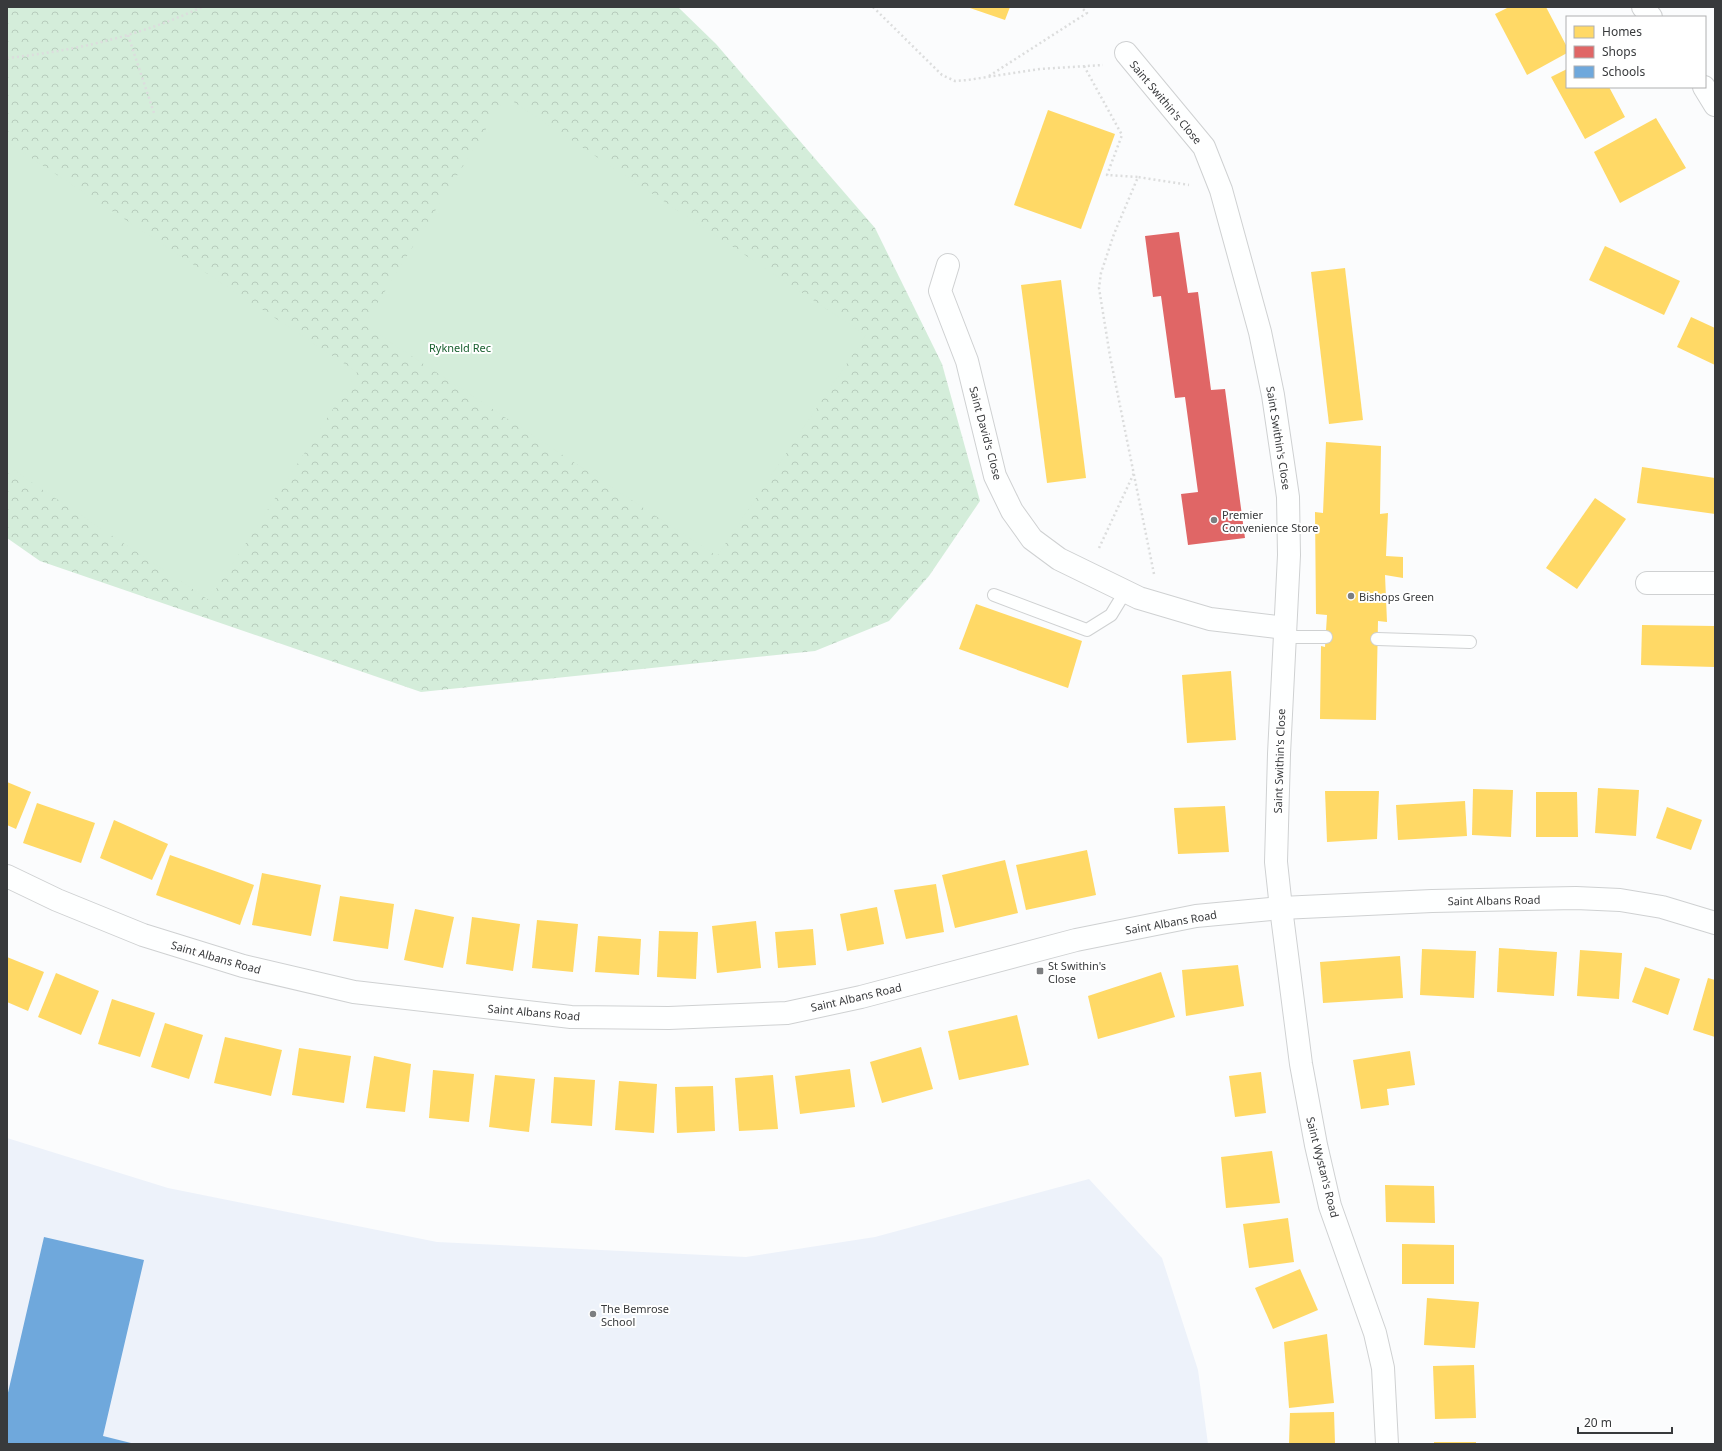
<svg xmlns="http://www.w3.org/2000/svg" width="1722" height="1451" font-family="'Noto Sans',sans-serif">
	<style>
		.built { fill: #edf2fa }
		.park { fill: url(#park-crowns) }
		.pitch { fill: #d4edda }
		.homes { fill: #ffd966 }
		.shops { fill: #e06666 }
		.schools { fill: #6fa8dc }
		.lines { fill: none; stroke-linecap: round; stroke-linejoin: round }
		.service-casing { stroke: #cfd1d2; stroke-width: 14 }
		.minor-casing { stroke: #cfd1d2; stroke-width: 24 }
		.tertiary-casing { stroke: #cfd1d2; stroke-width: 24 }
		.path { stroke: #dcdddd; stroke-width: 2.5; stroke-dasharray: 2 3; stroke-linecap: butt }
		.service { stroke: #feffff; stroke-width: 12 }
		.minor { stroke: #feffff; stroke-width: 22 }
		.tertiary { stroke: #feffff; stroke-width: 22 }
		.poi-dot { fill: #7c7e80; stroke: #fff; stroke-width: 1.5 }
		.labels { text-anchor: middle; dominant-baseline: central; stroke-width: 4; stroke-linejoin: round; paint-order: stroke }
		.street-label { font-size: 11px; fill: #383a3c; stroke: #fff }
		.park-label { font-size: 11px; fill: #1b6131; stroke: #fff }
		.poi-label { font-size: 11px; fill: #383a3c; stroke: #fff; text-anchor: start }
	</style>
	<defs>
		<pattern id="park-crowns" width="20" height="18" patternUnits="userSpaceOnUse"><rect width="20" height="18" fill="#d4edda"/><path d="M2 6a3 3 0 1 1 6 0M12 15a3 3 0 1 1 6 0" fill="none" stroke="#b7ccbc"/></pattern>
	</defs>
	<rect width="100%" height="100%" fill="#fbfcfd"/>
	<!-- built -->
	<polygon class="built" points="7,1138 168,1188 437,1242 746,1257 875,1237 1089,1179 1162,1258 1198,1370 1208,1444 7,1444"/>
	<!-- park -->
	<polygon class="park" points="7,7 678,7 716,44 875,228 942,364 980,501 929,576 889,621 815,651 421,692 40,561 7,538"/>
	<!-- pitch -->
	<g class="pitch">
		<polygon points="506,97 866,335 717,556 364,325"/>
		<polygon points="7,142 357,372 209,600 7,466"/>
	</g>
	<!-- homes -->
	<g class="homes">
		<polygon points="967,7 1010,7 1005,20"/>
		<polygon points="1509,7 1546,7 1567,47 1567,53 1527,75 1495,14"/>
		<polygon points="1567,69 1567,87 1609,87 1625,117 1585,139 1551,77"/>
		<polygon points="1048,110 1115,134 1081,229 1014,205"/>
		<polygon points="1656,118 1686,168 1620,203 1594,152"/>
		<polygon points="1605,246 1680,281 1664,315 1589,280"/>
		<polygon points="1345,268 1363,420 1329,424 1311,272"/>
		<polygon points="1061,280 1086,478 1047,483 1021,285"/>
		<polygon points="1691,317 1715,328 1715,365 1677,347"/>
		<polygon points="1326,442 1381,446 1380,514 1388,513 1386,556 1403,557 1403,578 1385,575 1387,622 1378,621 1376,720 1320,719 1321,646 1325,647 1327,615 1316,614 1315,512 1323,513"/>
		<polygon points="1642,467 1715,478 1715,514 1637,503"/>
		<polygon points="1595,498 1626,519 1577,589 1546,568"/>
		<polygon points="976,604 1082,641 1068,688 959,649"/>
		<polygon points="1642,625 1715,626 1715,667 1641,665"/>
		<polygon points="1231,671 1236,740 1187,743 1182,675"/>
		<polygon points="7,782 31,792 16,829 7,825"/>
		<polygon points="1598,788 1639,790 1636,836 1595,833"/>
		<polygon points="1473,789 1513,790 1511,837 1472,835"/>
		<polygon points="1325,791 1379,791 1377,839 1327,842"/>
		<polygon points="1536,792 1577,792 1578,837 1536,837"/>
		<polygon points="1465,801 1467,836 1398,840 1396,805"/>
		<polygon points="37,803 95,823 81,863 23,843"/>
		<polygon points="1225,806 1229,852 1178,854 1174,808"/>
		<polygon points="1667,807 1702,820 1691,850 1656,838"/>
		<polygon points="114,820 168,844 152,880 100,858"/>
		<polygon points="1087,850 1096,895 1026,910 1016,865"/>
		<polygon points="170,855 254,885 240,925 156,895"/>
		<polygon points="1005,860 1018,913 955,928 942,875"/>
		<polygon points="262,873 321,885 311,936 252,925"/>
		<polygon points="936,884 944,932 906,939 894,890"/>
		<polygon points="340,896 394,904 388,949 333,941"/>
		<polygon points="877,907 884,944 847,951 840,914"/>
		<polygon points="415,909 454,917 443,968 404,960"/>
		<polygon points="472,917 520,924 513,971 466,964"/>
		<polygon points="537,920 578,924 573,972 532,968"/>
		<polygon points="756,921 761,968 717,973 712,926"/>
		<polygon points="813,929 816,965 778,968 775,932"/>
		<polygon points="659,931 698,932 696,979 657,977"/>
		<polygon points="598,936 641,939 639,975 595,972"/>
		<polygon points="1499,948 1557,952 1554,996 1497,992"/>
		<polygon points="1422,949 1476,951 1474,998 1420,995"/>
		<polygon points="1580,950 1622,953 1619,999 1577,996"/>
		<polygon points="1400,956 1403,998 1323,1003 1320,962"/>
		<polygon points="7,957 44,972 28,1011 7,1002"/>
		<polygon points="1238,965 1244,1006 1186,1016 1182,970"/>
		<polygon points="1645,967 1680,979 1668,1015 1632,1002"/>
		<polygon points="1161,972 1175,1017 1098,1039 1088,996"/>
		<polygon points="56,973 99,991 81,1035 38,1017"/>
		<polygon points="1708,978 1715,980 1715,1037 1693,1030"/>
		<polygon points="112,999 155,1013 140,1057 98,1044"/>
		<polygon points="1017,1015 1029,1065 959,1080 948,1031"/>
		<polygon points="165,1023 203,1035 189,1079 151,1067"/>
		<polygon points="225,1037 282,1050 271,1096 214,1083"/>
		<polygon points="921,1047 933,1089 882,1103 870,1062"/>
		<polygon points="299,1048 351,1056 344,1103 292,1095"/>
		<polygon points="1410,1051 1415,1085 1387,1089 1389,1105 1361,1109 1353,1060"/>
		<polygon points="374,1056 411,1064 405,1112 366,1108"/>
		<polygon points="850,1069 855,1107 800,1114 795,1076"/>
		<polygon points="433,1070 474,1074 469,1122 429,1118"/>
		<polygon points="1261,1072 1266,1113 1235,1117 1229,1076"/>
		<polygon points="495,1075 535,1079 529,1132 489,1127"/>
		<polygon points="773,1075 778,1129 739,1131 735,1078"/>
		<polygon points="554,1077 595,1080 592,1126 551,1123"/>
		<polygon points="619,1081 657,1084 654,1133 615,1130"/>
		<polygon points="713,1086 715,1131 677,1133 675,1087"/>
		<polygon points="1272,1151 1280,1203 1226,1208 1221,1157"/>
		<polygon points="1385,1185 1434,1186 1435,1223 1386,1222"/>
		<polygon points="1288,1218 1294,1262 1249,1268 1243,1224"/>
		<polygon points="1402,1244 1454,1245 1454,1284 1402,1284"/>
		<polygon points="1300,1269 1318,1310 1273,1329 1255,1288"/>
		<polygon points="1427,1298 1479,1302 1475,1348 1424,1345"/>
		<polygon points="1327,1334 1334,1403 1289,1408 1284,1342"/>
		<polygon points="1474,1365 1476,1418 1435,1419 1433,1366"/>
		<polygon points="1334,1412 1335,1444 1289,1444 1290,1413"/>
		<rect x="1434" y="1442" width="42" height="2"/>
	</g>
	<!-- shops -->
	<polygon class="shops" points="1179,232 1188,293 1198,292 1211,390 1225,389 1245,538 1188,545 1181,494 1198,492 1185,397 1175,398 1161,296 1153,297 1145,236"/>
	<!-- schools -->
	<polygon class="schools" points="44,1237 144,1260 103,1436 135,1444 7,1444 7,1397"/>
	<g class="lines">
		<defs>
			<g id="service">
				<polyline points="994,595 1087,630 1111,615 1125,592"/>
				<polyline points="1284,637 1326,637"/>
				<polyline points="1377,639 1470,642"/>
			</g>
			<g id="minor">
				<polyline points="1643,7 1651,17"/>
				<polyline points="1126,53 1204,147 1221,190 1260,332 1273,395 1288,497 1289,555 1279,754 1276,862 1281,908 1301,1064 1316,1145 1330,1206 1375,1333 1383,1368 1387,1444"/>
				<polyline points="1704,87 1715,105"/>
				<polyline points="948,265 940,291 967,361 995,476 1012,511 1032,539 1059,559 1139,598 1210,619 1285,628"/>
				<polyline points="1647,583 1715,583"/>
			</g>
			<polyline id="tertiary" points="7,876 57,900 143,935 243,966 354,992 571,1017 669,1018 787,1013 861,997 1076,940 1196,916 1281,908 1432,901 1576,898 1620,900 1662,907 1715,923"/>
		</defs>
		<!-- service casing -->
		<use href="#service" class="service-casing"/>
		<!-- minor casing -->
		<use href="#minor" class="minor-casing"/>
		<!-- tertiary casing -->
		<use href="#tertiary" class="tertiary-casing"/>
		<!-- path -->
		<g class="path">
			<polyline points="873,7 942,75 955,81 968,80 1040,69 1103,65"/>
			<polyline points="128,35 154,113"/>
			<path d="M 7,58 C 74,51 140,36 202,7"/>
			<polyline points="1084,66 1122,135 1107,175 1138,177"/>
			<polyline points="989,76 1087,13 1081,7"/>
			<polyline points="1099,548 1134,473"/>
			<polyline points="1154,574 1110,356 1099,288 1101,273 1114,234 1138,177 1189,185"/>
		</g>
		<!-- service -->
		<use href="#service" class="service"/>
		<!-- minor -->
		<use href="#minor" class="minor"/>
		<!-- tertiary -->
		<use href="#tertiary" class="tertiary"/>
	</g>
	<!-- markers -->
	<g class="poi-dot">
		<circle cx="1214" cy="520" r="4"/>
		<circle cx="1351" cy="596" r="4"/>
		<rect x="1036" y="967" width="8" height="8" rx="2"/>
		<circle cx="593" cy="1314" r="4"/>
	</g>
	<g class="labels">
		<!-- street labels -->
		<g class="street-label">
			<text transform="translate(1166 102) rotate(50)">Saint Swithin's Close</text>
			<text transform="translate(986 433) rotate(75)">Saint David's Close</text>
			<text transform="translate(1279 438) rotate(81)">Saint Swithin's Close</text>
			<text transform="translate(1279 761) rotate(-88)">Saint Swithin's Close</text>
			<text transform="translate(1494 900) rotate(-1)">Saint Albans Road</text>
			<text transform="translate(1171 922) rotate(-10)">Saint Albans Road</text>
			<text transform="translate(216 957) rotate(16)">Saint Albans Road</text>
			<text transform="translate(856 997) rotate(-13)">Saint Albans Road</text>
			<text transform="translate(534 1012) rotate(5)">Saint Albans Road</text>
			<text transform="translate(1323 1167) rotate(76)">Saint Wystan's Road</text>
		</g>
		<!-- park labels -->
		<g class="park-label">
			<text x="460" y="347">Rykneld Rec</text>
		</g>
		<!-- poi labels -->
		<g class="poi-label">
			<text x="1222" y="514">Premier<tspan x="1222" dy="13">Convenience Store</tspan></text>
			<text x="1359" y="596">Bishops Green</text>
			<text x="1048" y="965">St Swithin's<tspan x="1048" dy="13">Close</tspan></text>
			<text x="601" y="1308">The Bemrose<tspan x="601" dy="13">School</tspan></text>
		</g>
	</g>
	<!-- border -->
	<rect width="1722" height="1451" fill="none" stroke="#383a3c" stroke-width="16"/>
	<!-- legend -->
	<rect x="1566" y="16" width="140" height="72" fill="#ffffff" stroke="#afb0b1"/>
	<rect x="1574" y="26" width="20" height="12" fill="#ffd966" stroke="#afb0b1"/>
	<text x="1602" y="36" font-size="12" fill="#383a3c">Homes</text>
	<rect x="1574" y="46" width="20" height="12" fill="#e06666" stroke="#afb0b1"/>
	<text x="1602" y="56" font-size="12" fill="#383a3c">Shops</text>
	<rect x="1574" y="66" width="20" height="12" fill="#6fa8dc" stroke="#afb0b1"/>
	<text x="1602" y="76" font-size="12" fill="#383a3c">Schools</text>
	<!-- scale -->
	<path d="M1578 1427v6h94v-6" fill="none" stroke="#383a3c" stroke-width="2"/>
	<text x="1584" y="1427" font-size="12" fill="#383a3c" stroke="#ffffff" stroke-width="3" paint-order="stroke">20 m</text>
</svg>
